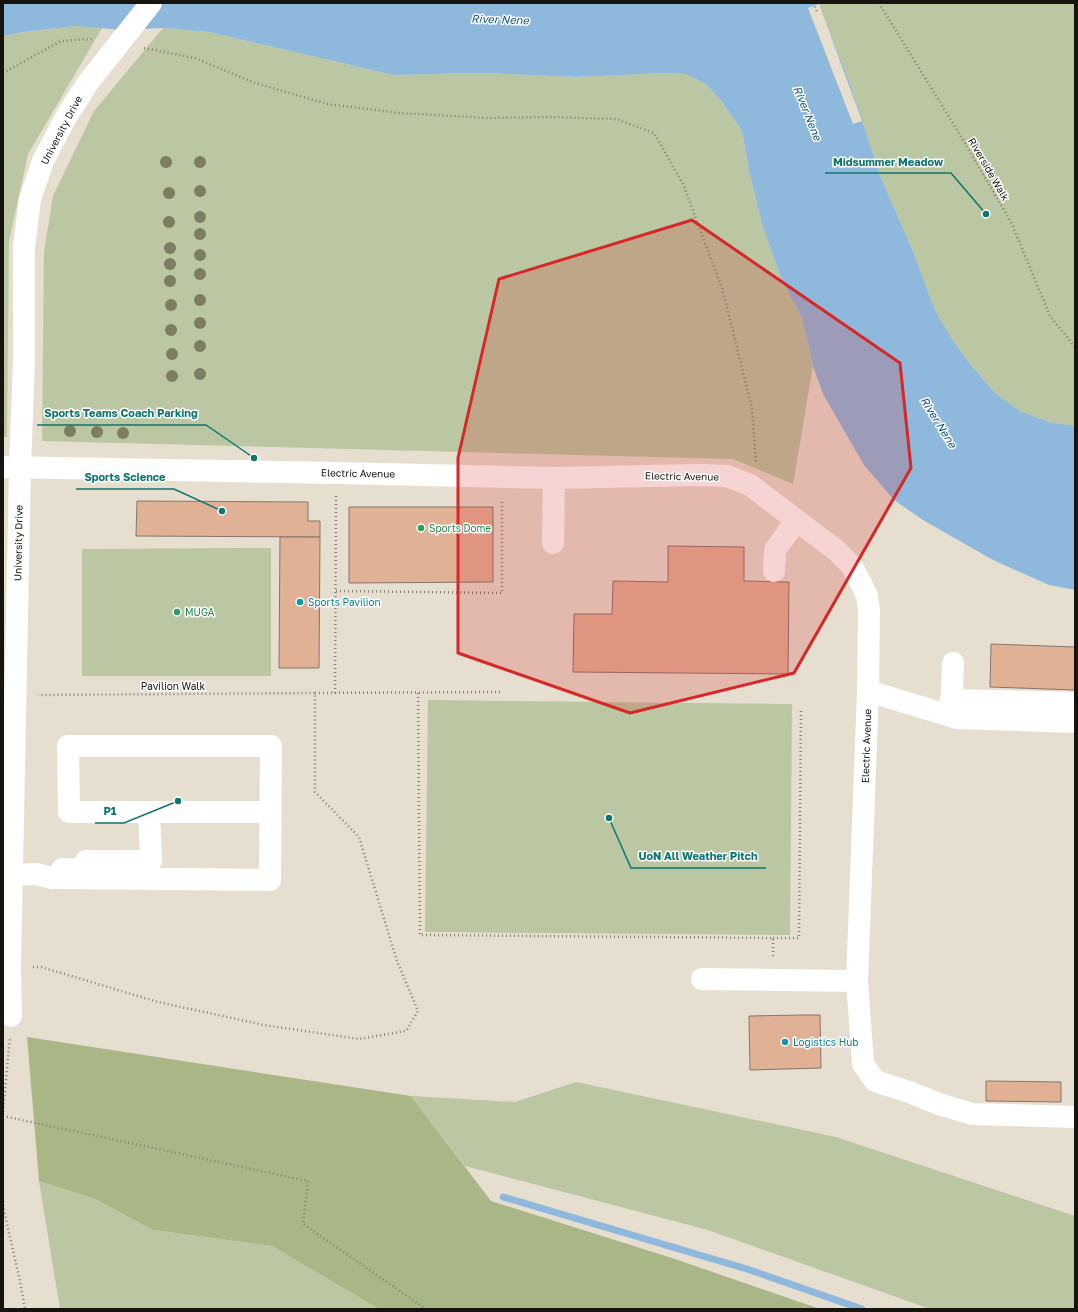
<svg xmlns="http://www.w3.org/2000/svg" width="1078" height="1312" font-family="'Golos Text',sans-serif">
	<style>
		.green { fill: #bbc6a2 }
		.forest { fill: #a9b787 }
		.water { fill: #8fb9dc }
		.pier { fill: #e6decf }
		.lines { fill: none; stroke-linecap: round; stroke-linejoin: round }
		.stream { stroke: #8fb9dc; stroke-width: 7 }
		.building { fill: #e1b196; stroke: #84766e }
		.path { stroke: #857f75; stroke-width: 2.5; stroke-dasharray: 1 3; stroke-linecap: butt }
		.minor { stroke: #fff; stroke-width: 22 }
		.tree { fill: #7c7d62 }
		.marked { fill: #d62828; fill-opacity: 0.2; stroke: #d62828; stroke-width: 3; stroke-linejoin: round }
		.leisure-dot { fill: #2e9e5b; stroke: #fff; stroke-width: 1.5 }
		.culture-dot { fill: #0f9aa8; stroke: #fff; stroke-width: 1.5 }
		.labels { text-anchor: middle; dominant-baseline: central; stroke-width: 3; stroke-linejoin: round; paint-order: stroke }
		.street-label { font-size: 10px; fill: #17140f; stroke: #fff }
		.leisure-label { font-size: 10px; fill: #27864d; stroke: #fff; text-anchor: start }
		.culture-label { font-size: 10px; fill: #0d838f; stroke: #fff; text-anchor: start }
		.water-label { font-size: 11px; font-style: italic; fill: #0f5480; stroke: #fff }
		.leader { fill: none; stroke: #0f766e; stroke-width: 1.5 }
		.callout-dot { fill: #0f766e; stroke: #fff; stroke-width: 1.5 }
		.callout-label { font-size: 11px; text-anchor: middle; font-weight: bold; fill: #0f766e; stroke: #fff; stroke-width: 3; stroke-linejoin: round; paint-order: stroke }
	</style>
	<rect width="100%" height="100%" fill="#e6decf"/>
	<!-- green -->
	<g class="green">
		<polygon points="818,3 1075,3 1075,426 1049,422 1020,411 995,393 970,364 952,339 935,310 913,251 881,178 849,81"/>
		<polygon points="76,26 102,28 28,154 9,241 7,437 3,437 3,36 24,32"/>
		<polygon points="163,28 209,32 393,75 484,73 576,77 664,73 685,74 706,84 722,102 742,131 750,175 762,224 782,281 802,318 813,366 793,484 733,459 42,441 44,252 53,196 94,111"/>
		<polygon points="271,548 271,676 82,676 82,549"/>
		<polygon points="428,700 792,704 790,935 425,932"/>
		<polygon points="576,1082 836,1137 1075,1216 1075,1309 930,1309 708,1230 465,1166 411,1096 515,1102"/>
		<polygon points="39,1181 95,1199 153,1230 272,1246 379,1309 60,1309"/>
	</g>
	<!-- forest -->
	<polygon class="forest" points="27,1037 411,1096 491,1201 675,1259 820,1309 379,1309 272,1246 153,1230 95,1199 39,1181"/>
	<!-- water -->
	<polygon class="water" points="3,3 818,3 849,81 881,178 913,251 935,310 952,339 970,364 995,393 1020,411 1049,422 1075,426 1075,590 1049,585 993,560 923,520 894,500 864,465 823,394 813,366 802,318 782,281 762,224 750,175 742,131 722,102 706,84 685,74 664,73 576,77 484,73 393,75 209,32 163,28 121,30 76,26 24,32 3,36"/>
	<!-- pier -->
	<polygon class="pier" points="819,4 862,121 853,124 808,8"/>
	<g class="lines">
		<!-- stream -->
		<polyline class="stream" points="503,1197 747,1269 862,1309"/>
	</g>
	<!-- building -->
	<g class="building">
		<polygon points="137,501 308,502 308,521 320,521 320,537 136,536"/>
		<polygon points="349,507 493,507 493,582 349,583"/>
		<polygon points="280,537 320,537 319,668 279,668"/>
		<polygon points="668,546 744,547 744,581 789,582 788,674 573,672 574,614 612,614 613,581 668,582"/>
		<polygon points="991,644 1075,647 1075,690 990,687"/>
		<polygon points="802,1015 820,1015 821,1068 750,1070 749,1016"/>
		<polygon points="986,1081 1061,1082 1061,1102 986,1101"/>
	</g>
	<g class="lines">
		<!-- path -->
		<g class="path">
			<polyline points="813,3 818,14"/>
			<polyline points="879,3 954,125 1011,222 1050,316 1075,347"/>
			<polyline points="144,48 195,58 252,82 327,104 399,113 488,118 547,117 616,119 654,133 683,184 722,288 752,408 756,463"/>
			<polyline points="3,73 61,41 92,39"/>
			<polyline points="336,591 502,593 502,499"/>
			<polyline points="315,693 502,692"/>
			<polyline points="335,693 336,496"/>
			<polyline points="418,693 420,935 773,938 773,957"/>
			<polyline points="773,938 799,938 801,709"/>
			<polyline points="33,967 41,967 158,1002 264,1025 359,1039 406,1031 418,1011 397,961 359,837 315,792 315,693 38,695"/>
			<polyline points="3,1112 10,1037"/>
			<polyline points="3,1116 308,1181 303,1224 426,1309"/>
			<polyline points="3,1201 4,1211 20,1281 25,1309"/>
		</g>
		<!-- minor -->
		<g class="minor">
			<polyline points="3,467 337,473 554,478 700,475 727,476 750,485 837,551 851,565 861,583 867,596 869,610 868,691 857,981 863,1064 875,1081 909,1092 939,1104 972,1114 1075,1117"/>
			<polyline points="553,543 554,478"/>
			<polyline points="774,571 775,550 796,521"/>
			<polyline points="868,691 957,718 1075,722"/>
			<polyline points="951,700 1075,703"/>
			<polyline points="951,715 953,663"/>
			<polyline points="62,869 86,870 86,861 151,861 149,812"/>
			<polyline points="12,875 36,874 52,878 270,880 271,746 68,746 69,812 270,812"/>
			<polyline points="702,979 857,981"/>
			<polyline points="11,1016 10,966 20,468 24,360 24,247 30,199 43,161 66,117 87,84 151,3"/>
		</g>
	</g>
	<!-- trees -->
	<g class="tree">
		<circle cx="166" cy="162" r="6"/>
		<circle cx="200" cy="162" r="6"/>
		<circle cx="200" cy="191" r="6"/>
		<circle cx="169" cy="193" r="6"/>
		<circle cx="200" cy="217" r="6"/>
		<circle cx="169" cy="222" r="6"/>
		<circle cx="200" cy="234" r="6"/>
		<circle cx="170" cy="248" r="6"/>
		<circle cx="200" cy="255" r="6"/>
		<circle cx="170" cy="264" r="6"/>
		<circle cx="200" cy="274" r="6"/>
		<circle cx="170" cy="281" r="6"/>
		<circle cx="200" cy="300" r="6"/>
		<circle cx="171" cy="305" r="6"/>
		<circle cx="200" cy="323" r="6"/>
		<circle cx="171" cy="330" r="6"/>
		<circle cx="200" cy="346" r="6"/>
		<circle cx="172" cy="354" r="6"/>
		<circle cx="200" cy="374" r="6"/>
		<circle cx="172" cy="376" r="6"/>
		<circle cx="70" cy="431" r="6"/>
		<circle cx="97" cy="432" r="6"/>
		<circle cx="123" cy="433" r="6"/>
	</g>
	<!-- marked area -->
	<path class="marked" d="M 692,220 L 900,363 L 911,468 L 794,673 L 630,713 L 458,653 L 458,458 L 499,279 Z"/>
	<!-- markers -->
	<g class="leisure-dot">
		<circle cx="421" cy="528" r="4"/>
		<circle cx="177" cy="612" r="4"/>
	</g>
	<g class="culture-dot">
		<circle cx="300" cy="602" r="4"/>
		<circle cx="785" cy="1042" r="4"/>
	</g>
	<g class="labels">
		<!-- street labels -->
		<g class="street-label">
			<text transform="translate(61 130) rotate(-62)">University Drive</text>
			<text transform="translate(989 169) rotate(60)">Riverside Walk</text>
			<text transform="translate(358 473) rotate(1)">Electric Avenue</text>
			<text transform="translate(682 476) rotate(1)">Electric Avenue</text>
			<text transform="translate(18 543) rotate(-89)">University Drive</text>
			<text x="173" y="686">Pavilion Walk</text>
			<text transform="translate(866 746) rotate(-88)">Electric Avenue</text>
		</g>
		<!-- leisure labels -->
		<g class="leisure-label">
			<text x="429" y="528">Sports Dome</text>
			<text x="185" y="612">MUGA</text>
		</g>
		<!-- culture labels -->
		<g class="culture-label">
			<text x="308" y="602">Sports Pavilion</text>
			<text x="793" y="1042">Logistics Hub</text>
		</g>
		<!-- water labels -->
		<g class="water-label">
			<text transform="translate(500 19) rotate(2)">River Nene</text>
			<text transform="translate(808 113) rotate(68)">River Nene</text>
			<text transform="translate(939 422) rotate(58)">River Nene</text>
		</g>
	</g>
	<!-- callouts -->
	<path class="leader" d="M986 214L951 173H825M254 458L206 425H37M222 511L174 489H76M178 801L124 823H95M609 818L631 868H766"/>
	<g class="callout-dot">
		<circle cx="986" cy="214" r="4"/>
		<circle cx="254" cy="458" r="4"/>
		<circle cx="222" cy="511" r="4"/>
		<circle cx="178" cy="801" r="4"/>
		<circle cx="609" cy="818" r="4"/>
	</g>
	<g class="callout-label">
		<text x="888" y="166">Midsummer Meadow</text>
		<text x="121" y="417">Sports Teams Coach Parking</text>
		<text x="125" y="481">Sports Science</text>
		<text x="110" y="815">P1</text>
		<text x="698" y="860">UoN All Weather Pitch</text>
	</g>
	<!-- border -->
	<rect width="1078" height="1312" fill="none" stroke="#17140f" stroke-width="8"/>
</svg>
